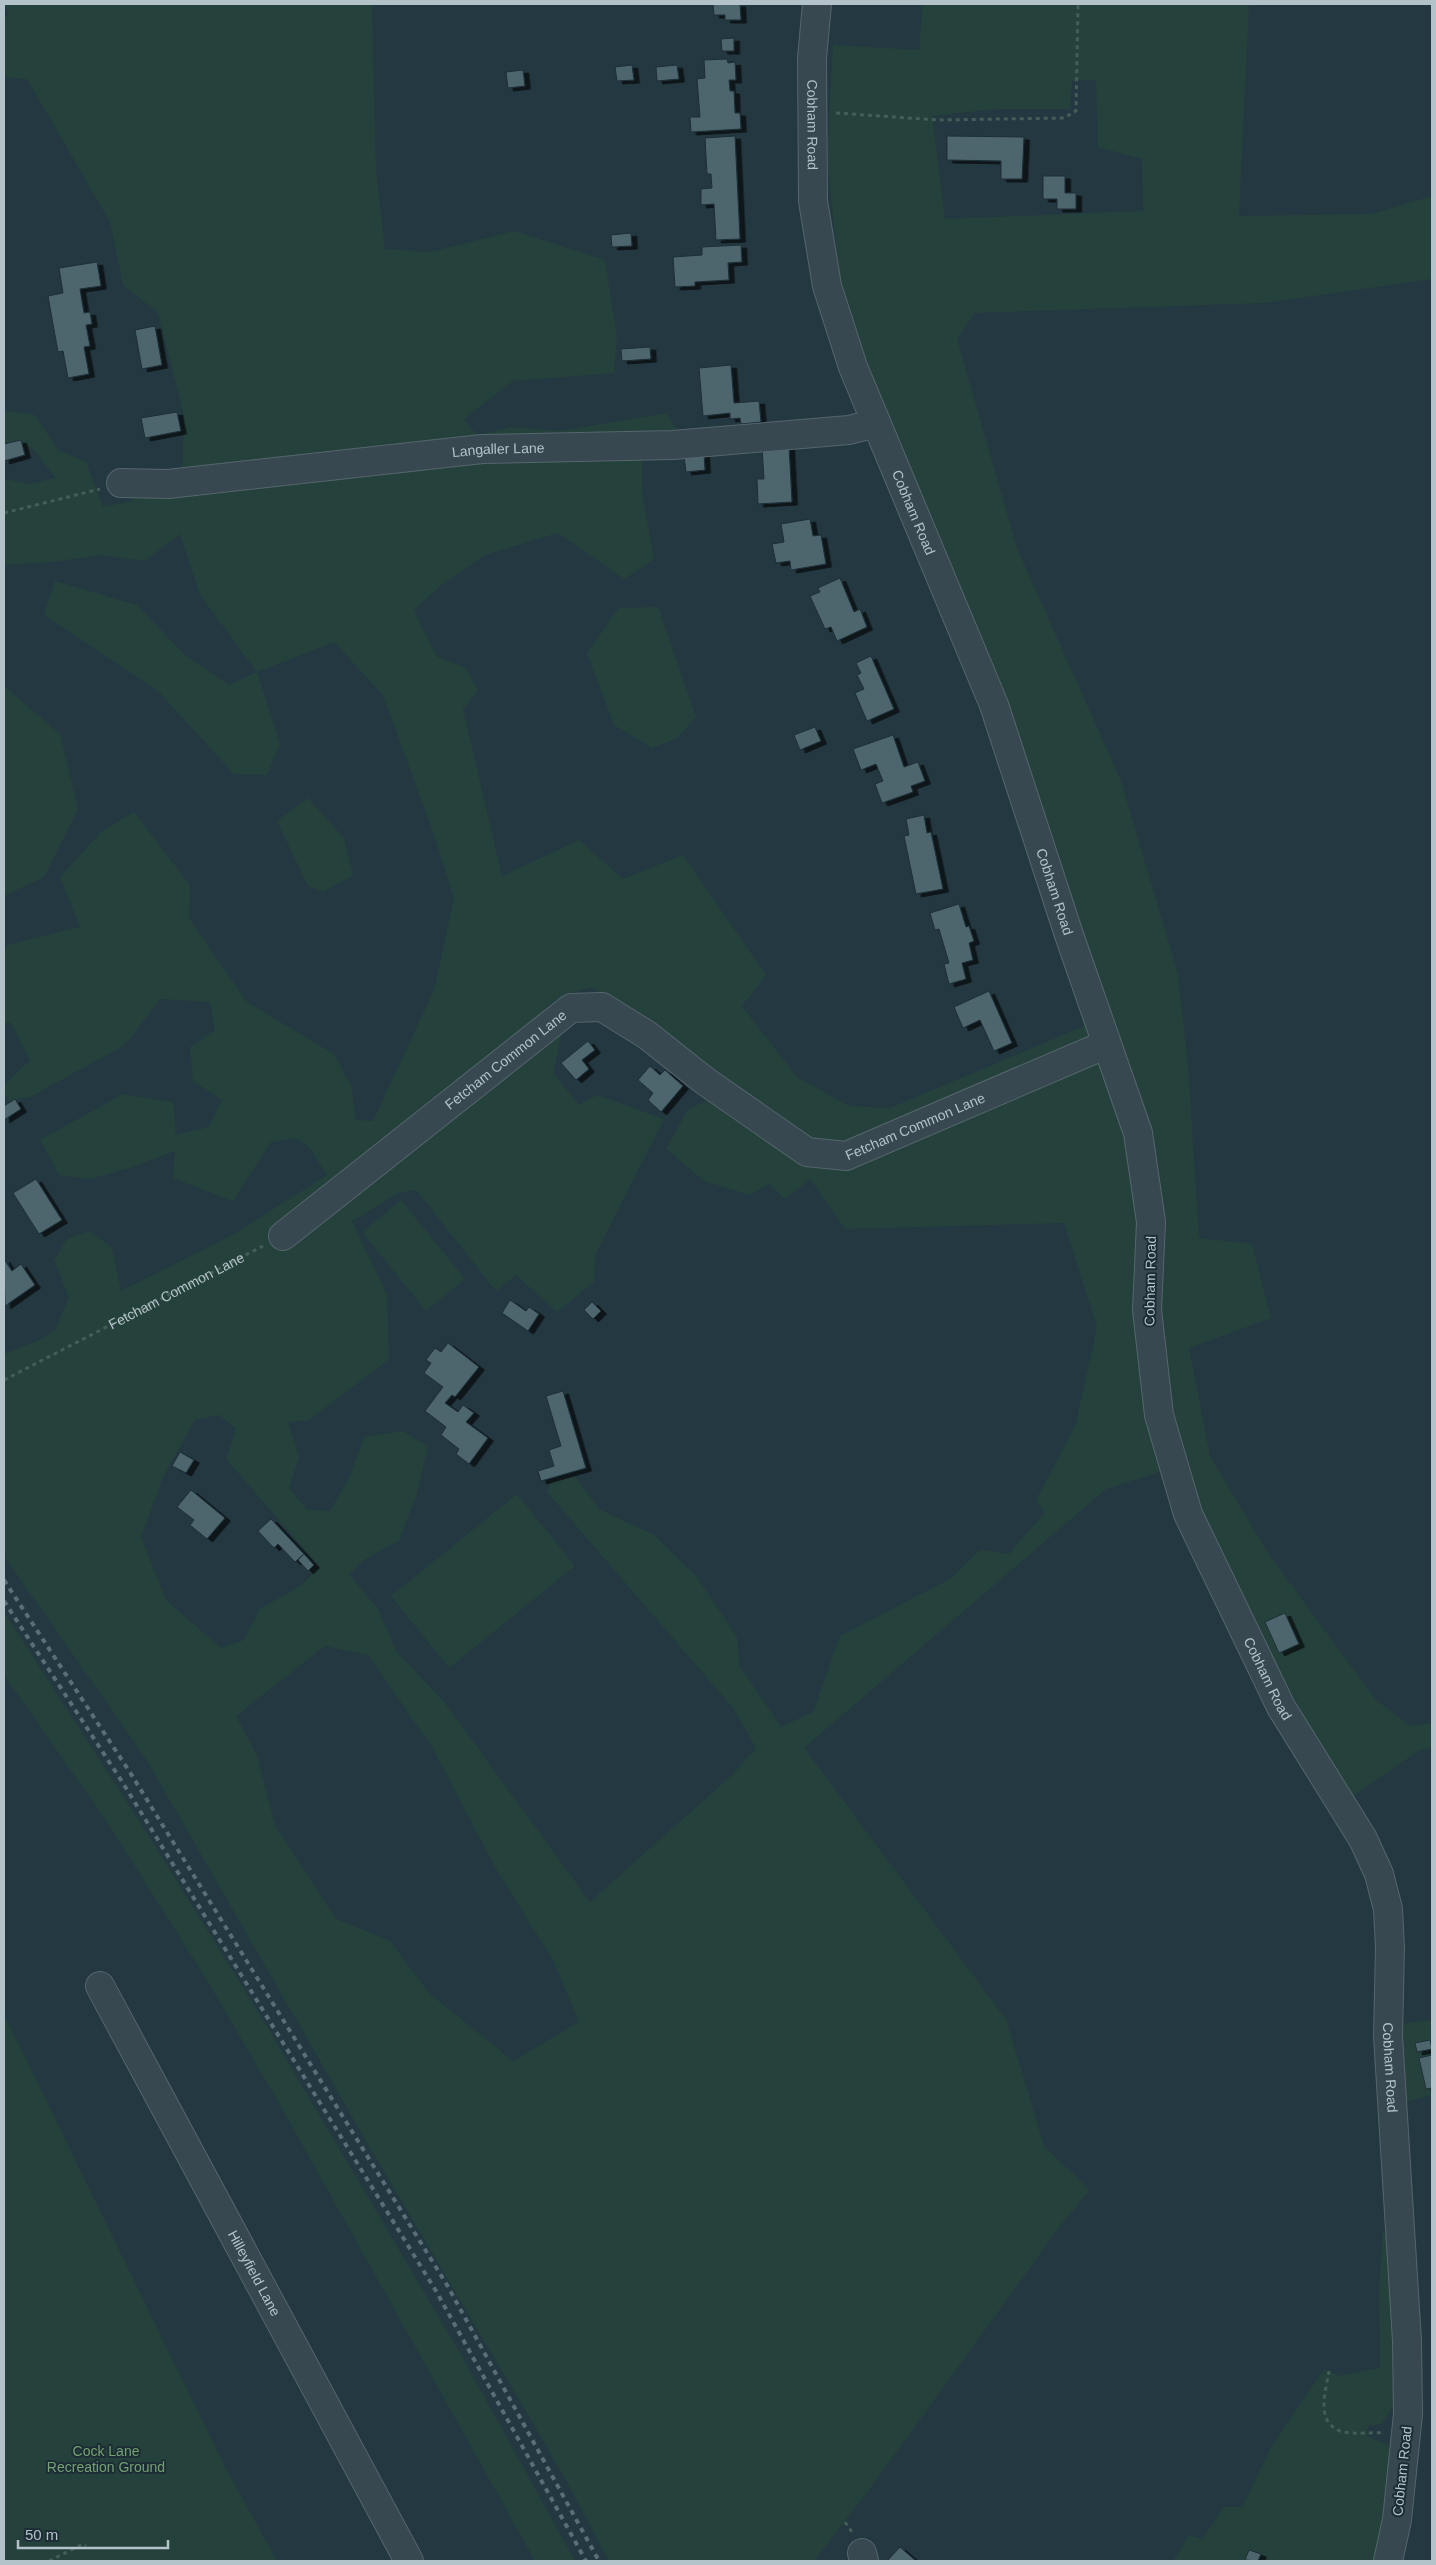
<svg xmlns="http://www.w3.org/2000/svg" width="1436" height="2565" font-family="Helvetica,sans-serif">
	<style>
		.green { fill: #25413c; fill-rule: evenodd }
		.building { fill: #4e656d; stroke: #1e2f37; filter: url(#shadow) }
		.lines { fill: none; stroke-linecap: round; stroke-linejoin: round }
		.minor-casing { stroke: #55666d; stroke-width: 30 }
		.path { stroke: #435d58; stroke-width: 3; stroke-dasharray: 4 4; stroke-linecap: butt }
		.minor { stroke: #384850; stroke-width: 28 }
		.rail { stroke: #596e77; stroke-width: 4; stroke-dasharray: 5 5; stroke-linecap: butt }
		.labels { text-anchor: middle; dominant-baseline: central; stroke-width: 4; stroke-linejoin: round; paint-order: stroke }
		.street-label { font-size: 14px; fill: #b4c3ca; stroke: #1c2d35 }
		.park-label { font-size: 14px; fill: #74a171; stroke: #1c2d35 }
	</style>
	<defs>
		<filter id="shadow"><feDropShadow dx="5.5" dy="3" stdDeviation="0" flood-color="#0009"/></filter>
	</defs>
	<rect width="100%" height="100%" fill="#233840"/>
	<!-- green -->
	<g class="green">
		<path d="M 4,4 L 372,4 L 376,172 L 385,249 L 431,252 L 514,231 L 605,260 L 617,337 L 614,373 L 513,381 L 464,419 L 477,435 L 511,427 L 560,431 L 667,413 L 676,429 L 677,438 L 642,442 L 642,492 L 654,559 L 624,579 L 558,533 L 485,555 L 439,587 L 414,610 L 437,657 L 466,668 L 478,691 L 463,709 L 502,876 L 579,840 L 623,879 L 683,855 L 766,975 L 742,1006 L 797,1077 L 849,1106 L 890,1108 L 1108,1016 L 881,419 L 839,273 L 827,159 L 833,45 L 919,50 L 923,4 L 1249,4 L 1239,216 L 1372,214 L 1432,196 L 1432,279 L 1265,303 L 975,313 L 957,339 L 1017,548 L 1121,781 L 1178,974 L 1188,1064 L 1199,1238 L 1252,1244 L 1271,1318 L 1189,1348 L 1210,1456 L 1270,1556 L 1376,1700 L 1411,1726 L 1432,1723 L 1432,1747 L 1418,1751 L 1351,1798 C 1286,1691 1232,1579 1181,1465 L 1106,1489 L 804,1748 L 1006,2019 L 1044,2146 L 1090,2190 L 1061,2225 L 869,2490 L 814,2561 L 609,2561 L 561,2471 L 366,2141 L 146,1759 L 4,1556 L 4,1354 L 37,1341 L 54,1331 L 69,1298 L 54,1260 L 67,1239 L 90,1231 L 112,1248 L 121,1291 L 234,1234 L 327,1175 L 309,1147 L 295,1138 L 271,1142 L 233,1201 L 173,1178 L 175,1151 L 132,1167 L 90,1179 L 59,1175 L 40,1140 L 123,1094 L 173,1102 L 176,1135 L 209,1127 L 222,1100 L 193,1081 L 190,1047 L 215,1030 L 210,1002 L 160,999 L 125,1045 L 30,1097 L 9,1101 L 4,1092 L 4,1085 L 30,1060 L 10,1022 L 4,1023 L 4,949 L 8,945 L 80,927 L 60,877 L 101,832 L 134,812 L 190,885 L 189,918 L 247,1002 L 334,1054 L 351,1086 L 356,1120 L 373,1121 L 434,990 L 454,898 L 433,832 L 383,695 L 334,642 L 257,672 L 280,744 L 267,775 L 234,774 L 158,691 L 44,615 L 55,581 L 137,605 L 185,655 L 229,685 L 257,672 L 200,595 L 180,534 L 144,561 L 102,555 L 52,562 L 4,565 L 4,479 L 30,484 L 55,478 L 38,454 L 21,440 L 4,444 L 4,410 L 35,415 L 58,450 L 86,462 L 103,507 L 132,501 L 146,475 L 182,474 L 184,415 L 158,313 L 123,285 L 110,222 L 27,79 L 4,77 L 4,18 L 9,15 ZM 1096,80 L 1098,147 L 1142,159 L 1143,211 L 945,219 L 932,116 L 996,109 L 1070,109 L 1072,81 ZM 591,987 L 805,1145 L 710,1099 L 688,1109 L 666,1149 L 704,1181 L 750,1195 L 769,1184 L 785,1199 L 810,1179 L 845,1229 L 1064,1223 L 1097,1327 L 1075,1426 L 1036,1500 L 1045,1512 L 1009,1554 L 980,1550 L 950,1579 L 840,1636 L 813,1712 L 781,1727 L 739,1665 L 737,1637 L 696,1576 L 654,1535 L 599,1509 L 574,1475 L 551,1482 L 547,1492 L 733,1708 L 756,1748 L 733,1774 L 590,1902 L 445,1703 L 396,1651 L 378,1609 L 349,1574 L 364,1560 L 399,1540 L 416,1497 L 428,1447 L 403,1431 L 364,1437 L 350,1476 L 330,1511 L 307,1510 L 289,1488 L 299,1457 L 288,1422 L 309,1420 L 389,1359 L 387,1295 L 352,1221 L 398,1193 L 416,1190 L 496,1291 L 516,1275 L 557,1312 L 594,1282 L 595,1256 L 664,1119 L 597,1095 L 579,1105 L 553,1073 L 561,1037 L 544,1009 L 561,996 ZM 219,1415 L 236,1428 L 226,1459 L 319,1566 L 303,1584 L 260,1609 L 244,1640 L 221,1648 L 166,1600 L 141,1537 L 163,1477 L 195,1420 ZM 325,1646 L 368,1655 L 432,1747 L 496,1869 L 553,1960 L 579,2022 L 513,2061 L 430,1994 L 390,1941 L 336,1919 L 275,1825 L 257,1755 L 236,1716 Z"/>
		<polygon points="658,607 696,717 677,738 652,748 614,725 587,653 619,608"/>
		<polygon points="4,686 60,734 78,809 44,877 4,896"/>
		<polygon points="308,798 344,838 353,875 323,892 308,886 277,821"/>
		<polygon points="401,1200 465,1279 426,1311 362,1232"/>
		<polygon points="517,1494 575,1566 449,1668 391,1596"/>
		<polygon points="4,1612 145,1830 262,2018 459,2351 575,2561 535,2561 280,2105 208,1982 107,1822 4,1675"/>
		<polygon points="4,2014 223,2463 277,2561 4,2561"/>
		<polygon points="1432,2020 1432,2095 1401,2103 1399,2024"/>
		<polygon points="1383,2228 1390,2252 1397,2400 1382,2424 1368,2426 1367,2436 1389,2446 1394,2461 1377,2561 1173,2561 1189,2535 1202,2539 1224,2507 1242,2507 1271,2447 1324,2369 1340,2376 1380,2368 1379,2286"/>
	</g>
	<!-- building -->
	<g class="building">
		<polygon points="713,4 740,4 741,20 725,20 725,15 714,15"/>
		<polygon points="734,38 734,51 722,51 721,39"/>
		<polygon points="727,59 728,63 735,62 736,80 729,80 730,91 734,91 735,113 740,113 741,129 691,132 690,117 700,117 697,79 705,78 704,60"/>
		<polygon points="632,65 634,80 617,81 615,67"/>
		<polygon points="677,65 679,79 657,81 656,67"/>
		<polygon points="523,70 525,86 508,88 506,72"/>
		<polygon points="735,136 740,239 716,240 714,204 701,205 701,189 712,188 711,174 707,174 705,138"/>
		<polygon points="947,136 1024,137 1022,179 1001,179 1001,161 947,160"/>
		<polygon points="1043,176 1065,176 1065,193 1076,193 1076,209 1057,209 1057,199 1043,199"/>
		<polygon points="631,233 632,246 612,247 611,235"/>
		<polygon points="741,245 742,262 728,263 729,280 695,282 695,286 675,287 673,257 702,255 702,247"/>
		<polygon points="97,262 101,286 80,289 84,313 90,312 92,324 86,325 90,346 84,347 89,374 68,378 63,351 58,352 48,296 63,293 59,268"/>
		<polygon points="155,326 162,365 142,369 135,330"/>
		<polygon points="650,347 651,359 622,361 621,349"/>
		<polygon points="731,365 734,403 759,401 761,422 741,424 740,418 730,419 730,413 703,416 699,368"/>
		<polygon points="177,412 181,431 145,438 141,418"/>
		<polygon points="21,440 25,455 4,461 4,444"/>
		<polygon points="789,446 792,502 758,504 757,479 764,479 762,447"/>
		<polygon points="704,454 705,470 686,472 684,455"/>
		<polygon points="810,519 813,536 821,535 826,564 791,570 790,561 776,563 772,544 784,542 781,524"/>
		<polygon points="840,578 854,612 860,609 867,627 837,641 831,627 825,629 810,596 820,592 818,588"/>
		<polygon points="871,656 894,709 867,721 855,693 864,689 857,675 861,673 856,663"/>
		<polygon points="815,727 821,741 800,750 794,735"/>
		<polygon points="893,735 904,767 918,762 925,781 911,786 913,792 882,803 875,784 883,781 876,764 861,770 853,749"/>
		<polygon points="924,815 927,833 931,832 943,889 916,894 904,836 909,835 906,819"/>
		<polygon points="959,904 966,927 969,926 974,941 969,943 973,960 962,963 966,979 949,984 944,964 949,963 939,929 935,930 930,913"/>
		<polygon points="989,991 1012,1043 994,1051 980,1020 963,1028 954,1007"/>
		<polygon points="588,1041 595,1050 582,1060 589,1069 576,1080 561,1063"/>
		<polygon points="650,1066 660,1075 665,1070 683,1086 661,1112 648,1100 653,1093 638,1080"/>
		<polygon points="15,1099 21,1109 4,1120 4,1106"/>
		<polygon points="36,1179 62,1220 39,1234 13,1193"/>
		<polygon points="4,1259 12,1271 21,1264 35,1285 5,1306"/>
		<polygon points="510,1300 526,1311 529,1307 539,1314 528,1331 502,1313"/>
		<polygon points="592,1302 601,1311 593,1319 584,1310"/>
		<polygon points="448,1343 479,1367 455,1397 452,1395 445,1403 458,1412 463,1405 474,1413 466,1422 488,1438 469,1464 456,1454 459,1449 441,1435 446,1427 425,1411 443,1387 424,1373 431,1363 426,1360 435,1348 441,1352"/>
		<polygon points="563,1391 586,1468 541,1481 538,1471 554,1466 549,1450 561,1446 546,1396"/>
		<polygon points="180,1452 194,1460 186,1473 172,1466"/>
		<polygon points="191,1490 225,1518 207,1539 190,1525 194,1520 177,1507"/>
		<polygon points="271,1519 304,1554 295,1562 278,1544 274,1548 258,1531"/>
		<polygon points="304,1554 314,1565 308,1571 298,1560"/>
		<polygon points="1285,1613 1299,1644 1279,1653 1265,1622"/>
		<polygon points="1430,2040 1432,2049 1417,2052 1415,2043"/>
		<polygon points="1432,2055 1432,2088 1426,2089 1419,2058"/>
		<polygon points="900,2547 916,2561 887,2561"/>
		<polygon points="1249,2550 1261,2554 1258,2561 1245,2560"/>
	</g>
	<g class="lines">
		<defs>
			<g id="minor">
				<path id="s2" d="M 817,4 L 812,58 L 813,201 L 827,286 L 853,367 L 994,705 L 1069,935 L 1138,1133 L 1151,1222 L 1147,1310 L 1159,1415 L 1188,1514 L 1281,1707 L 1363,1839 L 1379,1874 L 1388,1909 L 1390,1948 L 1388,2036 L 1407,2341 L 1408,2414 L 1397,2520 L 1388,2561"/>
				<path id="s3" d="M 121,483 L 168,484 L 482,449 L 673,445 L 849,430 L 876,423"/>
				<path id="s4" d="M 283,1236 L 571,1008 L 602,1007 L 647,1035 L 705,1081 L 807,1152 L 846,1156 L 1107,1044"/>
				<path id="s5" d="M 100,1986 L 409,2561"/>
				<polyline points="862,2553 864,2561"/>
			</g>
		</defs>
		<!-- minor casing -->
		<use href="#minor" class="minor-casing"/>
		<!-- path -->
		<g class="path">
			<polyline points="836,113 938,120 1064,118 1076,111 1078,4"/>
			<polyline points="4,513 100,489"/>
			<path id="s1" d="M 4,1380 L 263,1246"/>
			<path d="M 1329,2371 C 1326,2391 1315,2421 1340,2431 C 1352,2435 1370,2432 1383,2433"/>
			<polyline points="845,2522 852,2532"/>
			<polyline points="49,2561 83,2544 86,2546"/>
		</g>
		<!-- minor -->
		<use href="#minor" class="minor"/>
		<!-- rail -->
		<g class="rail">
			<polyline points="4,1580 131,1774 447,2285 599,2561"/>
			<polyline points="4,1601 121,1780 436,2291 586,2561"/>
		</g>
	</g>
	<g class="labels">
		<!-- street labels -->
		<g class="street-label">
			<text stroke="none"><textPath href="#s2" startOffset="121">Cobham Road</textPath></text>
			<text stroke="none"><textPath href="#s3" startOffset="379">Langaller Lane</textPath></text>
			<text stroke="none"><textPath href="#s2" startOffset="526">Cobham Road</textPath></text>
			<text stroke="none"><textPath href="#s2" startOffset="931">Cobham Road</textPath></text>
			<text stroke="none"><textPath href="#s4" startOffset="284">Fetcham Common Lane</textPath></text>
			<text stroke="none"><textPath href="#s4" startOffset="764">Fetcham Common Lane</textPath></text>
			<text transform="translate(1150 1281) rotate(-89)">Cobham Road</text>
			<text stroke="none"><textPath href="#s1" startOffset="194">Fetcham Common Lane</textPath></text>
			<text stroke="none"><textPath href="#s2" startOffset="1756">Cobham Road</textPath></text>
			<text stroke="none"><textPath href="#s2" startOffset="2176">Cobham Road</textPath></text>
			<text stroke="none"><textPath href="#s5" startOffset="326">Hilleyfield Lane</textPath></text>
			<text transform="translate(1402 2471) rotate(-84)">Cobham Road</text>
		</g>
		<!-- park labels -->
		<g class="park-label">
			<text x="106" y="2451">Cock Lane<tspan x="106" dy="16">Recreation Ground</tspan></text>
		</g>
	</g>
	<!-- border -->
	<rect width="1436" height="2565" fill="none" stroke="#b4c3ca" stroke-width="10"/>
	<!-- scale -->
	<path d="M18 2540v8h150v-8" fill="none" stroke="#b4c3ca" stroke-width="2.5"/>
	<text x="25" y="2540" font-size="15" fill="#b4c3ca" stroke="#1c2d35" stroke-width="4" paint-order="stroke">50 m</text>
</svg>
